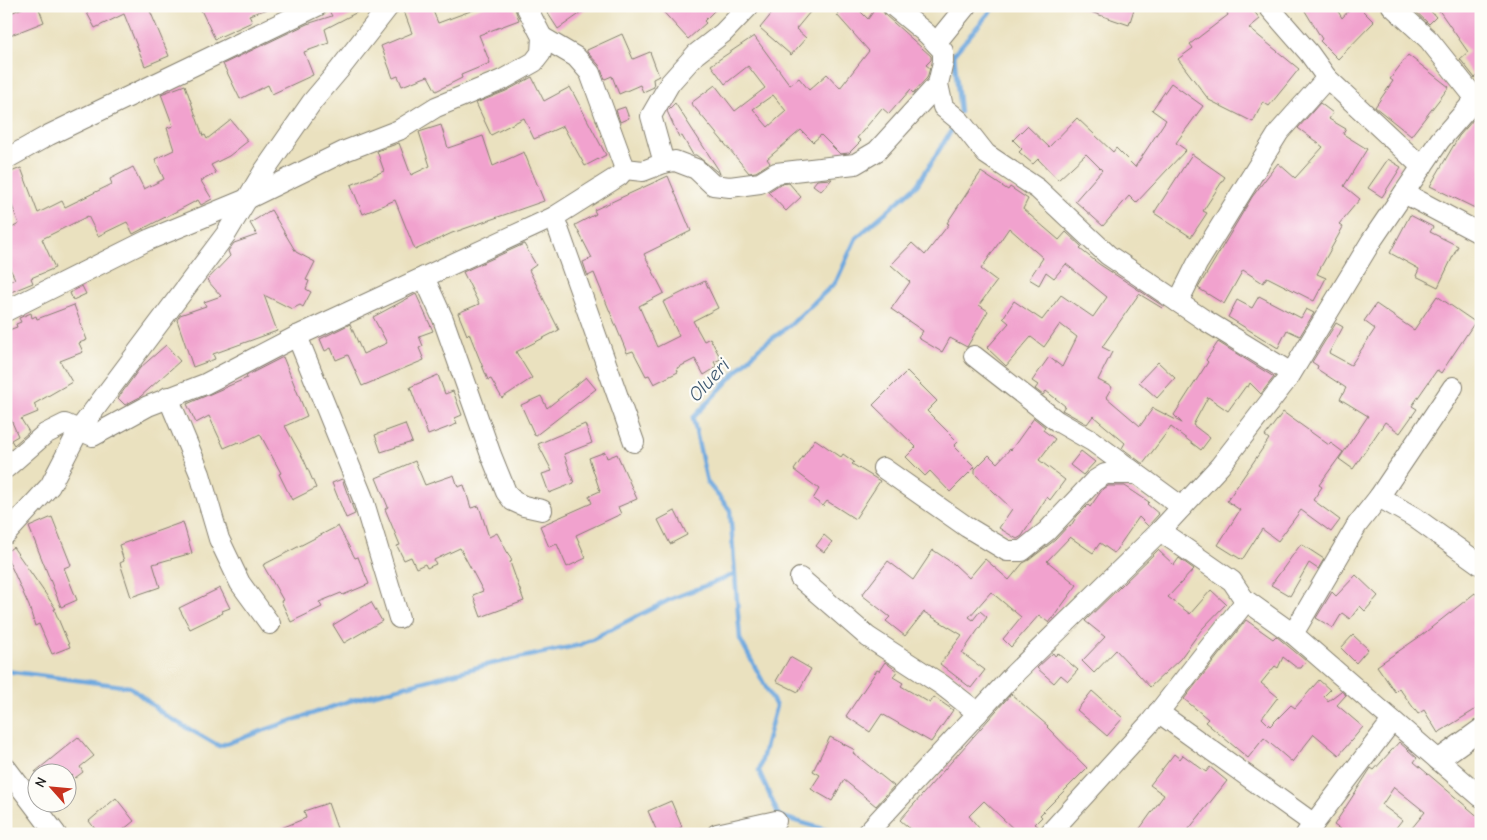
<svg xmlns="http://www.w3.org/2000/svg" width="1487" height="840" font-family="'Comic Neue',sans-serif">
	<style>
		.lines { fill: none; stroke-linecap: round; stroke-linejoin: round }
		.stream { stroke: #6ea8de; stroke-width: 4.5 }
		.building { fill: #f1a2ce; fill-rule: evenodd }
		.minor-casing { stroke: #837e6e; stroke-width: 22 }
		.minor { stroke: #fff; stroke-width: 20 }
		.labels { text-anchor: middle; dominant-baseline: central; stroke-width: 4.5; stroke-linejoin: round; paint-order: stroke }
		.water-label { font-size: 20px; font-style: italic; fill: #415b73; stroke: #fdfcf7 }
	</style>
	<rect width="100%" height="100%" fill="#fdfcf7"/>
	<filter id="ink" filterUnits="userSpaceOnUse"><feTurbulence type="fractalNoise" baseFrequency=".02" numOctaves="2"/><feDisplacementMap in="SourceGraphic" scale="10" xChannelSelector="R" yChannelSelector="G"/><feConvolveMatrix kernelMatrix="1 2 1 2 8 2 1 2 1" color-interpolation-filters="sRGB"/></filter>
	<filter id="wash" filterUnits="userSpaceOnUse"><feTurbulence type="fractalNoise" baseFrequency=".0096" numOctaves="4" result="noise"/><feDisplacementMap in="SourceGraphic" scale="20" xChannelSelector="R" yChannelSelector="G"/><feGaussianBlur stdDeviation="1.12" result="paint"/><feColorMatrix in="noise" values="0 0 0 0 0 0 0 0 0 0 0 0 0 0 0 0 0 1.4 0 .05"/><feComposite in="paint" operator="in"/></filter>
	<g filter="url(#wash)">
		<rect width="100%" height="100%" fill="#eae1bf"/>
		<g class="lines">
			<!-- stream -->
			<g class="stream">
				<polyline points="960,112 954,54 995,6"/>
				<polyline points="6,671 130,687 166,716 219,746 349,701 486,665 580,645 671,599 733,575"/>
				<polyline points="840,834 779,816 759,771 776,706 740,639 730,510 707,482 693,418 759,348 789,326 836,282 856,238 917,185 956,123"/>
			</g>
		</g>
		<g id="blocks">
			<!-- building -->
			<g class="building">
				<polygon points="27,6 38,6 44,22 6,37 6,15"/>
				<polygon points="95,6 148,6 169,56 145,66 124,14 95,28 86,11"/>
				<polygon points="210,6 271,6 271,8 249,15 252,22 215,39 201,10"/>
				<polygon points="338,6 369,6 325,29 329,43 304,52 313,75 272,94 268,85 240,99 223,64 307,24 332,16 329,11"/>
				<polygon points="402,6 431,6 438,23 484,6 514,6 519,20 479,35 490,63 461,75 462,78 436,91 428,76 402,86 398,76 393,78 381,46 412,33"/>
				<polygon points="543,6 591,6 558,29"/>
				<polygon points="658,6 719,6 704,21 706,23 688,39"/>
				<polygon points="778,6 815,6 796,29 806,38 791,55 760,28"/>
				<path d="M 846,6 L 855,6 L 868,19 L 877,6 L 882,9 L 885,15 L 931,56 L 931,60 L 926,65 L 930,68 L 927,78 L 913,93 L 910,90 L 889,114 L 882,108 L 857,138 L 861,141 L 849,153 L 840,154 L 821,135 L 813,142 L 801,130 L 767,159 L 770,163 L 756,172 L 749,173 L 691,103 L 715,85 L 735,111 L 765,88 L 748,66 L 725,84 L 711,65 L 754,36 L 790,85 L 799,78 L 809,90 L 827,74 L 840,88 L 869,51 L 837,15 ZM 773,95 L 786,111 L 768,127 L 753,109 Z"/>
				<polygon points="1079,6 1135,6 1129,25 1079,8"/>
				<polygon points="1235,6 1250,6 1260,19 1249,28 1299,69 1269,106 1263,102 1253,122 1209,100 1178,59 1193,48 1190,44 1228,15 1227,13"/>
				<polygon points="1302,6 1335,6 1342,18 1353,6 1358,6 1374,22 1338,59 1320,41 1322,39"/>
				<polygon points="1410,6 1426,6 1436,17 1429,24"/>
				<polygon points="1436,6 1481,6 1481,73 1475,78 1460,59 1468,52"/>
				<polygon points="622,34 633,59 650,52 659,76 653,79 654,87 643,92 640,85 619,94 612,76 605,79 599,65 587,52 587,50"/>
				<polygon points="1408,55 1449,87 1411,136 1375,107 1393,81 1390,79"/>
				<polygon points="532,77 544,101 570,87 606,155 585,166 563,126 534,139 524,118 491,135 476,103 506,91"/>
				<polygon points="1171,83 1203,106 1176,143 1186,150 1136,203 1129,196 1103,226 1075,201 1102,170 1086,154 1058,180 1038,159 1033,164 1019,152 1022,149 1013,140 1027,126 1049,147 1077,118 1113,152 1116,148 1135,167 1166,120 1152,110"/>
				<polygon points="185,85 203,136 205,135 207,139 231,120 248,141 229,156 211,165 216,173 201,181 212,199 201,205 198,200 133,234 127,222 98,236 88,216 42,239 55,268 31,278 33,283 6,294 6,283 15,279 6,260 6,231 19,224 6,190 6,174 21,168 38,213 62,201 65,207 112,184 110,179 133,167 144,189 164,179 155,159 174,150 167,128 173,126 161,94"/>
				<polygon points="675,103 718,169 720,174 696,155 693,155 682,136 679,137 667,111"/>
				<polygon points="1320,103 1333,113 1329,119 1346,129 1343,134 1367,149 1344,186 1360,199 1339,224 1343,227 1317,274 1326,278 1314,301 1267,277 1263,283 1243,270 1224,304 1198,288 1252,197 1278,163 1295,178 1323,147 1298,128"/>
				<polygon points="625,107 629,118 620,122 616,110"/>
				<polygon points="1481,111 1481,211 1430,186 1459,136"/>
				<polygon points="441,125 448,148 483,136 493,166 524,152 544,201 452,233 415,250 395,200 363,214 351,185 384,171 377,151 399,143 411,175 430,166 419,132"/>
				<polygon points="1192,154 1225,177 1203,211 1207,213 1191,237 1154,213"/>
				<polygon points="1388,159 1401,167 1382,197 1368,188"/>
				<polygon points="981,172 1008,190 1010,187 1028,199 1023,209 1059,240 1066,232 1082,247 1080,249 1099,264 1163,306 1162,308 1139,294 1102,347 1112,352 1098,380 1112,387 1106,397 1140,426 1153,408 1182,423 1174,415 1208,362 1206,360 1218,342 1274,377 1261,394 1250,383 1248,387 1246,386 1228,411 1208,397 1193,425 1210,438 1201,450 1171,427 1143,464 1122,448 1125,443 1093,416 1087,424 1062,410 1065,406 1046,391 1043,395 1035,389 1038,385 1032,381 1049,357 1062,367 1077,337 1060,324 1044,347 1031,337 1006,366 987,348 1009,323 1003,318 1014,301 1042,320 1061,295 1093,317 1107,297 1066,264 1054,278 1046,272 1039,285 1029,279 1043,258 1009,228 981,269 997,281 979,305 988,311 967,347 950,338 942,352 918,338 923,331 891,309 910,282 891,265 912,243 925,255 949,224 947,223"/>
				<polygon points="668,176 691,231 644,254 664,293 639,306 657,347 679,336 663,302 705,281 718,308 693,321 704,341 710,338 721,359 714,362 717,367 704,375 695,359 677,368 678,372 654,384 649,375 646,376 633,351 627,353 594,273 588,276 587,274 583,262 592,258 575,225 596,214 594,210"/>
				<polygon points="832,179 821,191 813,185 817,180"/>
				<polygon points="789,183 801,197 786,211 768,192 780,184"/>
				<polygon points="271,210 296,252 315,262 306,280 309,281 306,289 311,292 303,307 300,305 292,309 264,295 277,331 213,354 215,359 193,367 177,320 180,315 206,306 204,302 221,296 207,280 230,256 228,251 234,243 257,235 250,223"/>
				<polygon points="1410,215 1433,227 1430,232 1458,246 1438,287 1416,276 1419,269 1390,253"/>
				<polygon points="524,244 536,265 529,270 559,330 516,352 532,378 502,398 491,379 488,380 469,333 467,335 458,313 479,304 463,272"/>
				<polygon points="82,286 86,294 73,300 70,293"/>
				<polygon points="416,294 433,331 419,336 423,346 419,348 424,360 362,386 348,355 336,360 331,348 325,351 320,339 350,324 363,354 387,343 373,317"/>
				<polygon points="1259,296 1301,318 1306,309 1314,313 1300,336 1287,330 1278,348 1228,317 1237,300 1252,308"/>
				<polygon points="1437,296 1475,322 1441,373 1437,370 1412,406 1417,409 1400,433 1385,422 1353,469 1339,459 1368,416 1340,399 1346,388 1317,369 1318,366 1312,362 1336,323 1343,327 1329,353 1351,365 1375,329 1364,321 1376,304 1414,330"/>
				<polygon points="74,305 87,340 79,343 83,352 60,361 72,382 34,404 38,412 21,419 29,432 14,445 11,440 18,436 6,408 6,331 17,327 16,324 21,322 19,318 31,313 32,318 36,316 37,319"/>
				<polygon points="166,345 180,361 140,397 125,405 118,398 140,368"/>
				<polygon points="283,357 307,416 285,426 304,460 316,488 292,500 279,474 281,473 260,434 240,444 238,442 224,448 209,416 196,423 187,404 247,378 246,376"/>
				<polygon points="1158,362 1175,378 1157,398 1139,382"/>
				<polygon points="907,371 937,401 927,411 958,442 954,446 975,467 950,492 930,471 925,476 906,457 916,447 873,405"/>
				<polygon points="438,375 445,394 453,391 462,415 455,418 457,424 428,435 410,387"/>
				<polygon points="586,377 596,389 535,436 521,405 541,396 547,408"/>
				<polygon points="1283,412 1329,445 1331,443 1343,452 1319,485 1322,487 1313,500 1340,520 1331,532 1301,510 1278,541 1262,529 1242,560 1218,545 1240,510 1227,501 1269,439 1265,436"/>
				<polygon points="1034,418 1045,427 1043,430 1055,439 1039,460 1065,480 1050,500 1047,497 1022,536 1017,539 999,528 1012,509 975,474 975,469 989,455 997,463 1010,449 1011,450"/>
				<polygon points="405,424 412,442 381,452 375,435"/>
				<polygon points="585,424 592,443 564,454 574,483 549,493 542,474 552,471 538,444"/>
				<polygon points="815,439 841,457 843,454 854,462 852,464 880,481 855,519 827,501 823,506 813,499 819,489 794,470"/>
				<polygon points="1081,451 1095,462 1083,475 1070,465"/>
				<polygon points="605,452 607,458 617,454 637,499 618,507 621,514 576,535 586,558 567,567 557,544 549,547 540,526 592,503 589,496 600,491 589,458"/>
				<polygon points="415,461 425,485 454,475 458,487 464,485 471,508 479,506 489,537 497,533 512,561 510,562 524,601 481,617 473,595 483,591 460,548 434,560 436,564 427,568 425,564 416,568 411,557 404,560 397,546 400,545 385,509 388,507 376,478"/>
				<polygon points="342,479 355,514 346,518 332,483"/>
				<polygon points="1108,486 1125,486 1149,502 1147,504 1159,514 1148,526 1139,517 1114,553 1100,543 1093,553 1070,537 1047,561 1077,585 1049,623 1039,615 1011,647 1003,639 1021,617 991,592 969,617 973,620 980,611 987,617 962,653 985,670 971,688 940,664 962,635 924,612 905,636 886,621 890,617 862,595 888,561 913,580 933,550 954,564 969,578 985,559 1009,580 1023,563 1029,560 1055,540 1068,526 1070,527 1077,516 1088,505 1090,507 1102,490"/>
				<polygon points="675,511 687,535 670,544 658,520"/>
				<polygon points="52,517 71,565 64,568 77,600 61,607 29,527"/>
				<polygon points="183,522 192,553 153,564 160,587 131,597 120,563 124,561 119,545"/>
				<polygon points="338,526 355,558 358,557 369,584 343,595 341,593 319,602 322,607 291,622 281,601 283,600 263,565"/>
				<polygon points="824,535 832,542 824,552 816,546"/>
				<polygon points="1301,544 1324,559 1318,569 1309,563 1290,596 1271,585"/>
				<polygon points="13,547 56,609 54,609 70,647 52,654 39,624 35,626 29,606 6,555 6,552"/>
				<polygon points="1158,550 1174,565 1179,558 1194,569 1168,597 1190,614 1211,590 1226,604 1202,629 1180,659 1150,687 1116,650 1094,673 1082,661 1105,637 1085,621"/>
				<polygon points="1356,575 1378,596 1365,611 1360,606 1350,619 1342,613 1333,628 1316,618 1332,592 1336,596"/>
				<polygon points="220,588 230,608 222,611 223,613 190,629 179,608"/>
				<polygon points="1475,593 1481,600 1481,706 1438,733 1424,710 1418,714 1399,688 1395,692 1377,666 1422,635"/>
				<polygon points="371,602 382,621 344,643 333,625"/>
				<polygon points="1246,620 1273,639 1276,636 1306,661 1301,668 1297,668 1283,657 1278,668 1275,666 1261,683 1278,697 1262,718 1270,726 1291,705 1295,708 1319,680 1330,690 1324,696 1328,701 1341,691 1346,695 1337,705 1363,727 1339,755 1314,734 1292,762 1264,738 1248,758 1205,722 1208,719 1184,699"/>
				<polygon points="1353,635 1368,649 1356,663 1341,648"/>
				<polygon points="1053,653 1055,656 1058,653 1078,670 1068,681 1061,675 1054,683 1037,668"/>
				<polygon points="790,657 811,669 798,692 776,681"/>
				<polygon points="885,662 897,671 893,677 903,683 901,686 930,703 934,697 953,710 931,742 882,714 870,732 846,716 877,670 879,671"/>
				<polygon points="1092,691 1123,718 1107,736 1077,710"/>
				<polygon points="1011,694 1048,726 1047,727 1087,768 1040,815 1042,817 1035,824 1039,827 1037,834 1019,834 984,801 969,816 984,834 916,834 900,820"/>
				<polygon points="78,737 94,756 80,767 83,772 75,778 72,775 68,779 68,772 35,772"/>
				<polygon points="830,737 855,750 853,753 894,786 876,806 844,780 832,801 811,789 820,775 813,771"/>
				<polygon points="1399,742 1417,758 1414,762 1481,819 1481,834 1407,834 1425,812 1394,787 1382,805 1402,820 1391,834 1347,834 1334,825 1371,768 1374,770"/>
				<polygon points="1174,754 1180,759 1183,755 1206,772 1210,767 1227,781 1185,834 1136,834 1164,795 1150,785"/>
				<polygon points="116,798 134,821 118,834 99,834 89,821"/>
				<polygon points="671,801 682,827 666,834 658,834 648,811"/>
				<polygon points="328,803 339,834 267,834 306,818 304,811"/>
			</g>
		</g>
	</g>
	<g filter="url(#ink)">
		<use href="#blocks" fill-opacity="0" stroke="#837e6e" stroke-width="1"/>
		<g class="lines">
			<defs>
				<g id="minor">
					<polyline points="893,6 927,34 943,51 943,62 938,84 943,107 960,121 986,154 1038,189 1108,255 1203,319 1291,373"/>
					<polyline points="1268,6 1309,53 1327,78 1422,167"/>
					<polyline points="1392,6 1429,40 1476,99"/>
					<polyline points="542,37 576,57 590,73 625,169"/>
					<polyline points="936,43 966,6"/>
					<polyline points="6,159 49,135 317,6"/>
					<polyline points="664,163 651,116 670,83 696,54 723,33 749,6"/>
					<polyline points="625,169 643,171 664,163 675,161 696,169 713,185 730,187 760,183 776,173 855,164 877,151 938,84"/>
					<polyline points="1404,193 1481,234"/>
					<polyline points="554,217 634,442"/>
					<polyline points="424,277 443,319 491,455 506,492 513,501 524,506 542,510"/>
					<polyline points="1178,302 1197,264 1279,132 1327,78"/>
					<polyline points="6,311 148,240 247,199 345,151 399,130 436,107 502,80 534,62 541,53 542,37 526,6"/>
					<polyline points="297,336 362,496 399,618"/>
					<polyline points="974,356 1057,421 1092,441 1182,507"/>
					<polyline points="168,397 200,474 219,539 240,583 270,624"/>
					<polyline points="6,468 45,434 65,424 93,436 148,406 205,384 297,336 554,217 619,176 625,169"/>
					<polyline points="883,468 967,527 1007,551 1022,551 1047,531 1094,481 1105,474 1135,474"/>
					<polyline points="1379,497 1414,517 1481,565"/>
					<polyline points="1160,531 1232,581 1244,599 1293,634 1481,797"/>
					<polyline points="6,534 50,486 79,430 226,234 264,171 312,102 339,70 389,6"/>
					<polyline points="800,578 868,637 942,685 978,713"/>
					<polyline points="1293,634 1357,525 1379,497 1453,387"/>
					<polyline points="1158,712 1314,824"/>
					<polyline points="1438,760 1481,729"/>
					<polyline points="6,768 56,834"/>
					<polyline points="717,834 776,821"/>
					<polyline points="866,834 1014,674 1160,531 1220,466 1289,377 1372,240 1440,140 1481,93"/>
					<polyline points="1049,834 1150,723 1242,606 1244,599"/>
					<polyline points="1306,834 1392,721"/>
				</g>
			</defs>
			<!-- minor casing -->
			<use href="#minor" class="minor-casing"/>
			<!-- minor -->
			<use href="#minor" class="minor"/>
		</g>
	</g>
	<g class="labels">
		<!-- water labels -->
		<g class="water-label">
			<text transform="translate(709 380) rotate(-47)">Olueri</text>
		</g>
	</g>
	<!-- margin -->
	<rect width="1487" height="840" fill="none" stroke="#fdfcf7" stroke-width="25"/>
	<!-- north arrow -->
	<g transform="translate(52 788) rotate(297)"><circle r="24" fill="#fdfcf7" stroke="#a3a29f"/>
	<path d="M0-4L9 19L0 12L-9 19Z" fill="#c8321e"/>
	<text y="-8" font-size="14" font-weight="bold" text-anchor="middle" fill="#1c1c1c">N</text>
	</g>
</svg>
